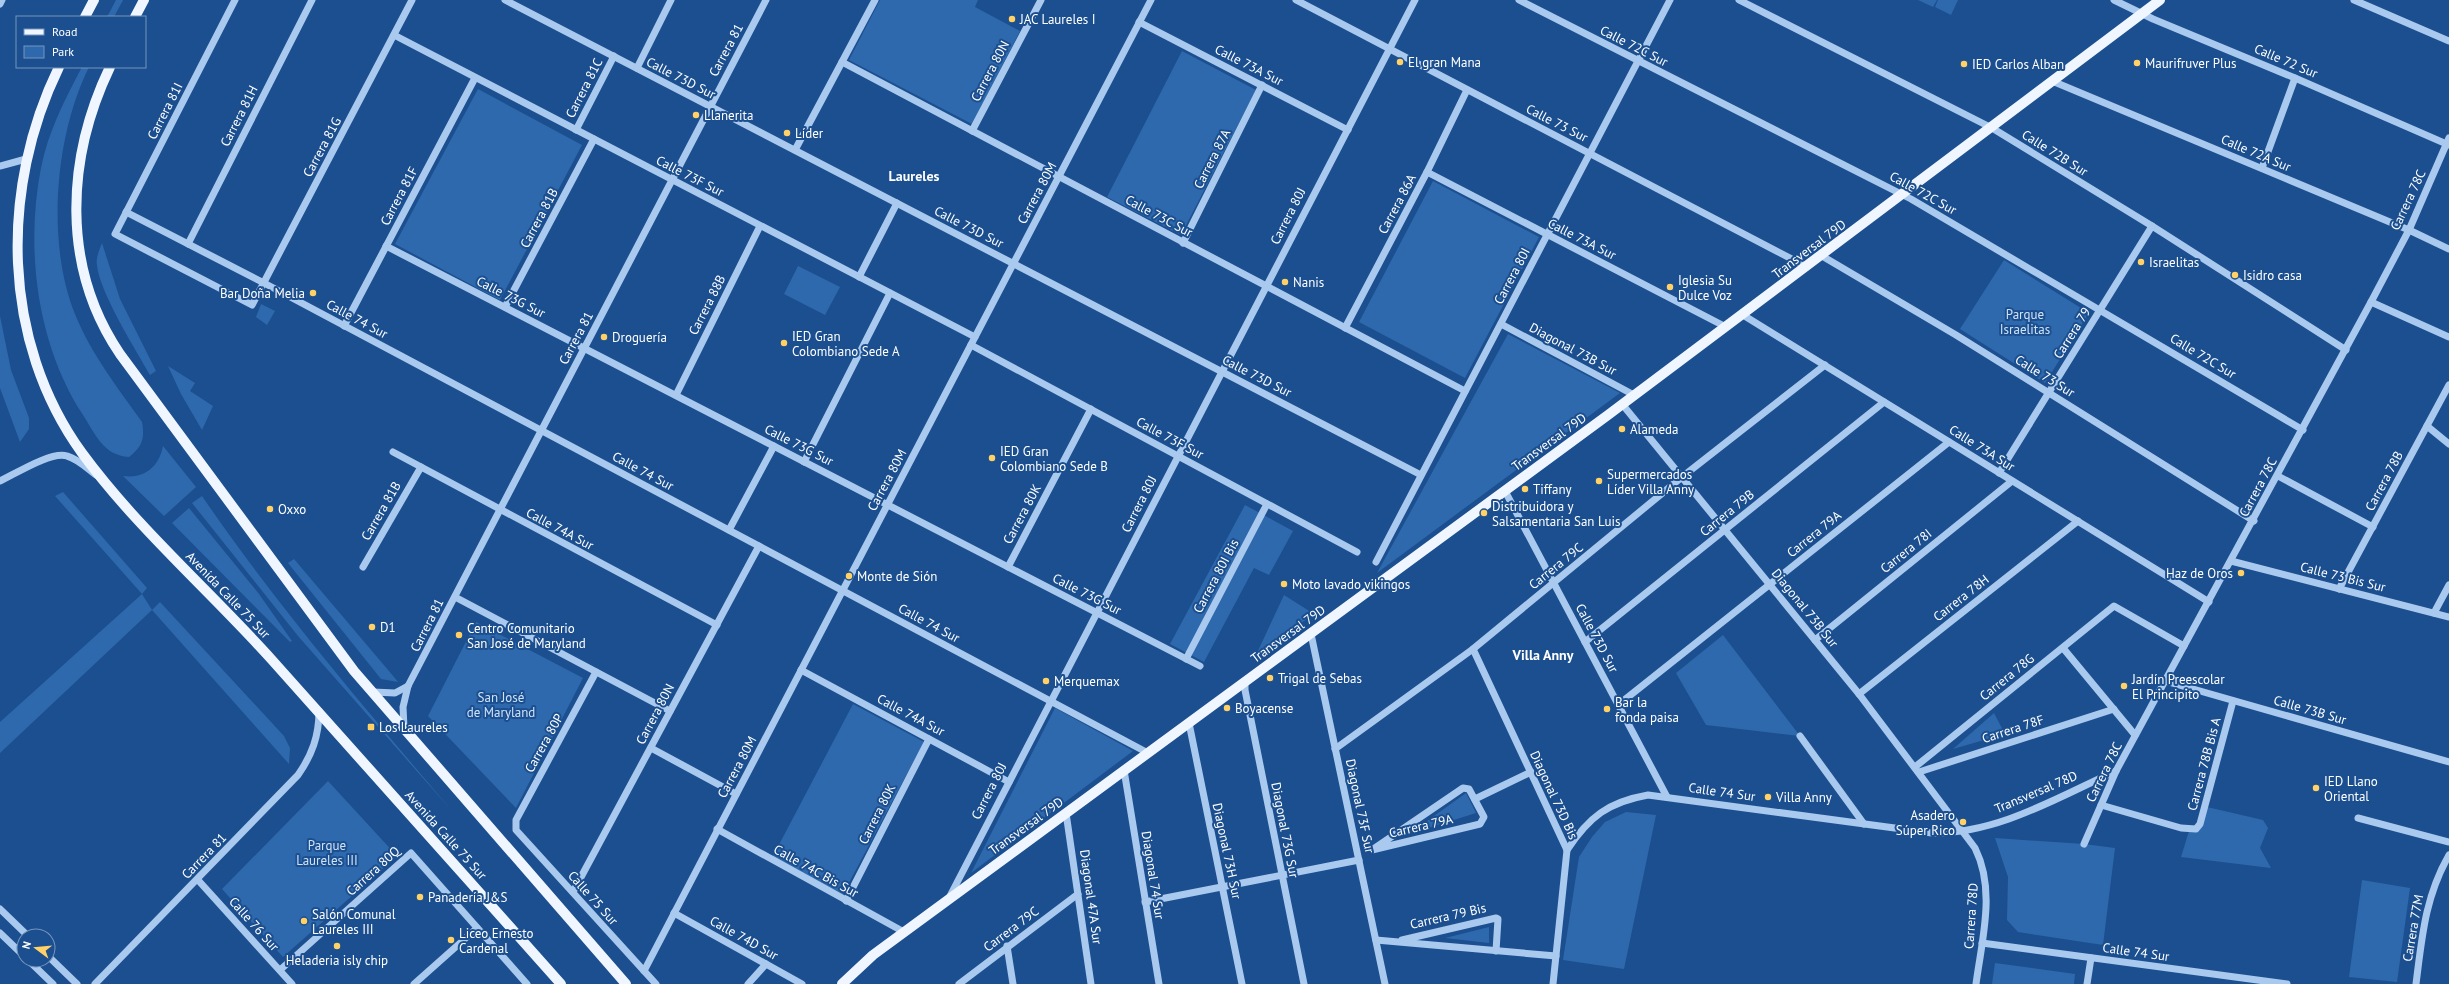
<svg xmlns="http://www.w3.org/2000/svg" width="2449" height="984" font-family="'PT Sans',sans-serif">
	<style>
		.green { fill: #2e69ad }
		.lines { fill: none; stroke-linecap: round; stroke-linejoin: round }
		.minor { stroke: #a9c9ee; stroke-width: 7 }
		.major { stroke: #f0f6ff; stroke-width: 10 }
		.poi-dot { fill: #ffd166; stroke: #1b4f8f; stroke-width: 1.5 }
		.labels { text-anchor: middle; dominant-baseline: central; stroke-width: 4; stroke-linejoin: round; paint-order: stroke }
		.poi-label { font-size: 13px; fill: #fff; stroke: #1b4f8f; text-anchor: start }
		.street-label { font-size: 13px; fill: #fff; stroke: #1b4f8f }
		.park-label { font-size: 13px; fill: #cfe3fa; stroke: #1b4f8f }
		.neighbourhood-label { font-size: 14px; font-weight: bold; fill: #fff; stroke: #1b4f8f }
	</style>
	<rect width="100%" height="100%" fill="#1b4f8f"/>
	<!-- green -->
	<g class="green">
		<polygon points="116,0 123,0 114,17 107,17"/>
		<polygon points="880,0 978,0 975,7 1020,31 972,124 849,60"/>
		<polygon points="1918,0 1937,0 1933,7"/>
		<polygon points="1938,0 1958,0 1951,15 1935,7"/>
		<polygon points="1182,51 1256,90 1181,235 1107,197"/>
		<path d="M 82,67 L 89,67 C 55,135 46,243 75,314 C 91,354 118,388 142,422 C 145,439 142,447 129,457 C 103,455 96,435 83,415 C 37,345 25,249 41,168 C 48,132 65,99 82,67 Z"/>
		<polygon points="478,89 582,145 500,300 395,244"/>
		<polygon points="1433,181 1539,237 1465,378 1359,322"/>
		<path d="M 102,243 L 120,299 L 156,371 L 150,375 C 137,351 93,283 97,258 C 98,253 100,248 102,243 Z"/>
		<polygon points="2004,260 2089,313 2045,383 1960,329"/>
		<polygon points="798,266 840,287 825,315 784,294"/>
		<polygon points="261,304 275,311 267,325 256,317"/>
		<polygon points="0,316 11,370 29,418 29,429 20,442 0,388"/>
		<polygon points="1508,334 1620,393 1377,573"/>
		<polygon points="168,366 195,383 190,391 213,406 202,430 181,394"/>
		<path d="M 163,446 L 196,487 L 164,516 L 123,476 C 144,479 159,467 163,446 Z"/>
		<polygon points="63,492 147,588 142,594 152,610 160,602 284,736 290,748 289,764 152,610 0,753 0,722 142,594 55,496"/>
		<path d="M 202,496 C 278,607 365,708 452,811 L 298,636 L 192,503 Z"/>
		<polygon points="1245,505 1293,531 1269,575 1254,568 1204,662 1170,644"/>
		<polygon points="189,508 259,594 292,641 290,642 172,523"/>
		<polygon points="294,559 394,677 398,682 381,679 288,563"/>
		<polygon points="1284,595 1314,614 1256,655"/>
		<polygon points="476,622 583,678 516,808 428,716"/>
		<polygon points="1723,635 1800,736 1706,725 1676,673"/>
		<polygon points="853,704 924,742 843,894 772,858"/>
		<polygon points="1055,708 1133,751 971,873"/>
		<polygon points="1994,713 2005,734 1953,749"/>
		<polygon points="328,781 397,856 283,957 222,889"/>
		<polygon points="1466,793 1476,813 1409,834"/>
		<polygon points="2207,807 2263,820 2268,828 2260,848 2271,868 2181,857 2189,831 2199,831"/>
		<polygon points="1626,812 1656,815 1624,969 1563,960 1579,857 1592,837 1605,822"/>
		<polygon points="1995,838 2084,844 2115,848 2103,945 2018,932 2007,920 2008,877"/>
		<polygon points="2362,880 2410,888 2397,982 2349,977"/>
		<polygon points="1489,927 1489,943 1445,938"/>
		<polygon points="1995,963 2075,974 2074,984 1992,984"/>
	</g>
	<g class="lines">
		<!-- minor -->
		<g class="minor">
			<polyline points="235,0 115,234 252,305 412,0"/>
			<polyline points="505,0 1421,475"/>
			<polyline points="1296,0 1807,267"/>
			<polyline points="1519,0 1911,199 2303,430"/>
			<polyline points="1739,0 1992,128 2152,226 2346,350"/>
			<polyline points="2114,0 2153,19 2295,78 2449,145"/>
			<polyline points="2354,0 2449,41"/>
			<polyline points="0,4 2,0"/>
			<polyline points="1139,22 1348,130"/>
			<polyline points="394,35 975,337"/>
			<polyline points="842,62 1465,391"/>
			<polyline points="637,68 671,0"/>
			<polyline points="2052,81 2409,230 2449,249"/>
			<polyline points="576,130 614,56"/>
			<polyline points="972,131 1041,0"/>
			<polyline points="795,150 875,0"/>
			<polyline points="0,166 26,159"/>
			<polyline points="2262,168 2295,78"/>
			<polyline points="1427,172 1726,327"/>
			<polyline points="126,212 264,283 1148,753"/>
			<polyline points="1183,243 1262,85"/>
			<polyline points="188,244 312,0"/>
			<polyline points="386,246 1200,666"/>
			<polyline points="1822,256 1956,335 2254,521"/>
			<polyline points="859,277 897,203"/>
			<polyline points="2371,302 2449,337"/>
			<polyline points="505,307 594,139"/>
			<polyline points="1743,315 2209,602"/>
			<polyline points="1501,324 1634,395"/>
			<polyline points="344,326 475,78"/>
			<polyline points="1345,328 1427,172 1467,90"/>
			<polyline points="971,345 1357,552"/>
			<polyline points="676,395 760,226"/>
			<path d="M 1622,404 L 1859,694 L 1975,848 C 1996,890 1982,939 1976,984"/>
			<polyline points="2427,426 2449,444"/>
			<polyline points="393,452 717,625"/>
			<polyline points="804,462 890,293"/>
			<polyline points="1999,473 2152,226"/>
			<polyline points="2278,476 2373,527"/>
			<path d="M 0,481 C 15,474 51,451 67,456 C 78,459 87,468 96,475"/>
			<polyline points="1505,491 1667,797"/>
			<polyline points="729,530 774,446"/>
			<polyline points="2231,561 2449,617"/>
			<polyline points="1376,562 1670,0"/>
			<polyline points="363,567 421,467"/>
			<polyline points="1008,567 1091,409"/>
			<polyline points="2339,589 2449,385"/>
			<polyline points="455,597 670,711"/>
			<polyline points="2434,613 2449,585"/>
			<polyline points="1311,634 1385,984"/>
			<polyline points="1815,640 2012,481"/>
			<polyline points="1585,642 1884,402"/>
			<polyline points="2063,648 2135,735"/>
			<polyline points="1473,649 1567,850 1553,984"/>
			<polyline points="1186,659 1267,504"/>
			<polyline points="801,670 1009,782"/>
			<polyline points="596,672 516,820 516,830 656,984"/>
			<polyline points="1245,681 1245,690 1304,984"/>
			<polyline points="2165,681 2449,762"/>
			<polyline points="373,692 395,693 408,686"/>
			<polyline points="1859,694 2078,521"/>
			<polyline points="1618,705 1949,442"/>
			<polyline points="1189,723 1242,984"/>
			<polyline points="404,728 403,707 408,686 766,0"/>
			<polyline points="1800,736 1864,824"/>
			<polyline points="651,748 736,794"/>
			<polyline points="1335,749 1473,649 1682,477 1825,365"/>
			<polyline points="1915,767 2114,606 2184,646"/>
			<polyline points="1124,770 1159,984"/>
			<polyline points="1919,772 2114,709"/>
			<polygon points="1463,788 1469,789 1484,817 1480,824 1372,850"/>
			<polyline points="1475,799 1531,772"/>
			<polyline points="2101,805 2181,828 2196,829 2200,824 2233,701"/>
			<polyline points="1066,813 1091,984"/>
			<polyline points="2358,818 2449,842"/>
			<polyline points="717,829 904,932"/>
			<polyline points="2084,844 2116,771 2371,302 2409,230 2449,138"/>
			<path d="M 1567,850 C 1589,817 1608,802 1648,795 L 1932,833 C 1998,834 2058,797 2116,771"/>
			<polyline points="198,880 292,984"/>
			<polyline points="573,892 759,546"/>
			<polyline points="949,898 1415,0"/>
			<polyline points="846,901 929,739"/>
			<polyline points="1145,902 1359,860"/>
			<polyline points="0,909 28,936"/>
			<polyline points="674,913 802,984"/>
			<polyline points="0,933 24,956"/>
			<polyline points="1376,940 1556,956"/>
			<polyline points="1402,940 1496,918 1498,919 1496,951"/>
			<polyline points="1982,943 2287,984"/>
			<polyline points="1007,946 1013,984"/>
			<polyline points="48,956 77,984"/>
			<polyline points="28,960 53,984"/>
			<polyline points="280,970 411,853 527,984"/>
			<polyline points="644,971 1151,0"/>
			<path d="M 95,984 L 298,775 C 312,755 319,736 319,711"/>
			<polyline points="414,984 477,928"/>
			<polyline points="748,984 766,964"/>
			<polyline points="959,984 1078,894"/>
			<polyline points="2087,984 2091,958"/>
			<path d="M 2416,984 C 2422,937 2425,897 2449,855"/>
		</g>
		<!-- major -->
		<g class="major">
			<polyline points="85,17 94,0"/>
			<polyline points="135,17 144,0"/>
			<path d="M 59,67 C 0,188 1,341 82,453 C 137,528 210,591 272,660 C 369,768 465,876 561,984"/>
			<path d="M 110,67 C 66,159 61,267 120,354 L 354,671 L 626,984"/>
			<polyline points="842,984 873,955 1608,415 2160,0"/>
		</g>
	</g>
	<!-- markers -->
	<g class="poi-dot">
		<circle cx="1012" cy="19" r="4"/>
		<circle cx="1400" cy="62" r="4"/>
		<circle cx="2137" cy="63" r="4"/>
		<circle cx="1964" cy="64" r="4"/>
		<circle cx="696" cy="115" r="4"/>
		<circle cx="787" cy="133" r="4"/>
		<circle cx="2141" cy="262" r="4"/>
		<circle cx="2235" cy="275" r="4"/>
		<circle cx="1285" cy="282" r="4"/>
		<circle cx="1670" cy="287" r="4"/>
		<circle cx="313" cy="293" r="4"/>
		<circle cx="604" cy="337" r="4"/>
		<circle cx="784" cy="343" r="4"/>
		<circle cx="1622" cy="429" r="4"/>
		<circle cx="992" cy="458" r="4"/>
		<circle cx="1599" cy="481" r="4"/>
		<circle cx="1525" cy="489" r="4"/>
		<circle cx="270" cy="509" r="4"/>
		<circle cx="1484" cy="513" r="4"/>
		<circle cx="2241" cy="573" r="4"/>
		<circle cx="849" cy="576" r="4"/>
		<circle cx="1284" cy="584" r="4"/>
		<circle cx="372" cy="627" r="4"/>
		<circle cx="459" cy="635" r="4"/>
		<circle cx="1270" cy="678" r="4"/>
		<circle cx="1046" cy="681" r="4"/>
		<circle cx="2124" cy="686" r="4"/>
		<circle cx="1227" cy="708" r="4"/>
		<circle cx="1607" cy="709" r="4"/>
		<rect x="367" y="723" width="8" height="8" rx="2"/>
		<circle cx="2316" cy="788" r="4"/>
		<circle cx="1768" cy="797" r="4"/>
		<circle cx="1963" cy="822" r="4"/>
		<circle cx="420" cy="897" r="4"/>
		<circle cx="304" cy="921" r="4"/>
		<circle cx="451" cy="940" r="4"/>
		<circle cx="337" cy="946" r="4"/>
	</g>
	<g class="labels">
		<!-- poi labels -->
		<g class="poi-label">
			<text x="1020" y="19">JAC Laureles I</text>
			<text x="1408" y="62">El gran Mana</text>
			<text x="2145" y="63">Maurifruver Plus</text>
			<text x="1972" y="64">IED Carlos Alban</text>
			<text x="704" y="115">Llanerita</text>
			<text x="795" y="133">Líder</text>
			<text x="2149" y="262">Israelitas</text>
			<text x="2243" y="275">Isidro casa</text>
			<text x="1678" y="280">Iglesia Su<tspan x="1678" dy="15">Dulce Voz</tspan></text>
			<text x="1293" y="282">Nanis</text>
			<text x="305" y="293" text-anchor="end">Bar Doña Melia</text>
			<text x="792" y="336">IED Gran<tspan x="792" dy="15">Colombiano Sede A</tspan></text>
			<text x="612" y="337">Droguería</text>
			<text x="1630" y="429">Alameda</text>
			<text x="1000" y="451">IED Gran<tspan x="1000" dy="15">Colombiano Sede B</tspan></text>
			<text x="1607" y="474">Supermercados<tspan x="1607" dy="15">Líder Villa Anny</tspan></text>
			<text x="1533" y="489">Tiffany</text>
			<text x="1492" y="506">Distribuidora y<tspan x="1492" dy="15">Salsamentaria San Luis</tspan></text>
			<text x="278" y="509">Oxxo</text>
			<text x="2233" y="573" text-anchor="end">Haz de Oros</text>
			<text x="857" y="576">Monte de Sión</text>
			<text x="1292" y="584">Moto lavado vikingos</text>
			<text x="380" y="627">D1</text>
			<text x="467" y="628">Centro Comunitario<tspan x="467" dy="15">San José de Maryland</tspan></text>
			<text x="1278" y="678">Trigal de Sebas</text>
			<text x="2132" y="679">Jardín Preescolar<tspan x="2132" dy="15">El Principito</tspan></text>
			<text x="1054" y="681">Merquemax</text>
			<text x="1615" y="702">Bar la<tspan x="1615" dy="15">fonda paisa</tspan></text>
			<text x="1235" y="708">Boyacense</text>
			<text x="379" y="727">Los Laureles</text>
			<text x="2324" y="781">IED Llano<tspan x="2324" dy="15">Oriental</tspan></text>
			<text x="1776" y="797">Villa Anny</text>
			<text x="1955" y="815" text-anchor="end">Asadero<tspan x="1955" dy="15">Súper Rico</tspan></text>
			<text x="428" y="897">Panadería J&amp;S</text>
			<text x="312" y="914">Salón Comunal<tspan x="312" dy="15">Laureles III</tspan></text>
			<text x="459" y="933">Liceo Ernesto<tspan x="459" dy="15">Cardenal</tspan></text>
			<text x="337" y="960" text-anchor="middle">Heladeria isly chip</text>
		</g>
		<!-- street labels -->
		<g class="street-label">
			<text transform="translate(1634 46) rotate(27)">Calle 72C Sur</text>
			<text transform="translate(726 50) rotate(-62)">Carrera 81</text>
			<text transform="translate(2286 61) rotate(23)">Calle 72 Sur</text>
			<text transform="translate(1249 65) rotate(27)">Calle 73A Sur</text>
			<text transform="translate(990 71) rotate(-62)">Carrera 80N</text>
			<text transform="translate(681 78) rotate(27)">Calle 73D Sur</text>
			<text transform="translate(584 88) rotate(-63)">Carrera 81C</text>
			<text transform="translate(165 111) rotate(-63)">Carrera 81I</text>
			<text transform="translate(239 116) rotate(-63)">Carrera 81H</text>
			<text transform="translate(1557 123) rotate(27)">Calle 73 Sur</text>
			<text transform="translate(322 147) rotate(-62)">Carrera 81G</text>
			<text transform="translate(2055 153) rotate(32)">Calle 72B Sur</text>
			<text transform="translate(2256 153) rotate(23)">Calle 72A Sur</text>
			<text transform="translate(1212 159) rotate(-63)">Carrera 87A</text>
			<text transform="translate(690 176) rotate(27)">Calle 73F Sur</text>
			<text transform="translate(1037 193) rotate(-62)">Carrera 80M</text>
			<text transform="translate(1923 193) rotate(29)">Calle 72C Sur</text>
			<text transform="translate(399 196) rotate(-62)">Carrera 81F</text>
			<text transform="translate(2408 200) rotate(-65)">Carrera 78C</text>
			<text transform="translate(1397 204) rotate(-62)">Carrera 86A</text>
			<text transform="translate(1159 216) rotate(28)">Calle 73C Sur</text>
			<text transform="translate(1288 216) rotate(-63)">Carrera 80J</text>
			<text transform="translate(539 218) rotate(-62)">Carrera 81B</text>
			<text transform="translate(969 227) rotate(27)">Calle 73D Sur</text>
			<text transform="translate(1582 239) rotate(27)">Calle 73A Sur</text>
			<text transform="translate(1809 249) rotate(-37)">Transversal 79D</text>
			<text transform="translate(1512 276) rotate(-62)">Carrera 80I</text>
			<text transform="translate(511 297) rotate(27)">Calle 73G Sur</text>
			<text transform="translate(707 305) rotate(-63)">Carrera 88B</text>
			<text transform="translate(357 319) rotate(28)">Calle 74 Sur</text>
			<text transform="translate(2072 333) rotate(-58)">Carrera 79</text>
			<text transform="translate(576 338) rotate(-62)">Carrera 81</text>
			<text transform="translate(1573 349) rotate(28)">Diagonal 73B Sur</text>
			<text transform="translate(2203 356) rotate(31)">Calle 72C Sur</text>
			<text transform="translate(1257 376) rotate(27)">Calle 73D Sur</text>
			<text transform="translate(2045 376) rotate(32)">Calle 73 Sur</text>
			<text transform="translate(1170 438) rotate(28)">Calle 73F Sur</text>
			<text transform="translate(1549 442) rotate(-36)">Transversal 79D</text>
			<text transform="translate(799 445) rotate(27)">Calle 73G Sur</text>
			<text transform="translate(1982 448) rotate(32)">Calle 73A Sur</text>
			<text transform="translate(643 471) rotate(28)">Calle 74 Sur</text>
			<text transform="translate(887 480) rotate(-62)">Carrera 80M</text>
			<text transform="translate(2384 481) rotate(-62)">Carrera 78B</text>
			<text transform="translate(2258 487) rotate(-62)">Carrera 78C</text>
			<text transform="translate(1139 504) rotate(-63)">Carrera 80J</text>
			<text transform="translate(381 511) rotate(-60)">Carrera 81B</text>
			<text transform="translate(1727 513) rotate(-39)">Carrera 79B</text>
			<text transform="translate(1022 514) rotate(-62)">Carrera 80K</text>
			<text transform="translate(560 529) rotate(28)">Calle 74A Sur</text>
			<text transform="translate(1814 534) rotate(-39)">Carrera 79A</text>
			<text transform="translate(1906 551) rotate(-39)">Carrera 78I</text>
			<text transform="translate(1556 566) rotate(-39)">Carrera 79C</text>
			<text transform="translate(1216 576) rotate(-62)">Carrera 80I Bis</text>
			<text transform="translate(2343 577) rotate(14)">Calle 73 Bis Sur</text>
			<text transform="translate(1087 594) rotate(27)">Calle 73G Sur</text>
			<text transform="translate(228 595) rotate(46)">Avenida Calle 75 Sur</text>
			<text transform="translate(1961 598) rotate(-38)">Carrera 78H</text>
			<text transform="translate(1805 608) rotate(51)">Diagonal 73B Sur</text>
			<text transform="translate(929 623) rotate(28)">Calle 74 Sur</text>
			<text transform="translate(427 625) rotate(-63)">Carrera 81</text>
			<text transform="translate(1288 634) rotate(-36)">Transversal 79D</text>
			<text transform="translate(1597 638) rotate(62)">Calle 73D Sur</text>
			<text transform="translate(2007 677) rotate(-39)">Carrera 78G</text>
			<text transform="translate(2310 710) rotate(16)">Calle 73B Sur</text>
			<text transform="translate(655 714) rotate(-62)">Carrera 80N</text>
			<text transform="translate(911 715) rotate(28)">Calle 74A Sur</text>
			<text transform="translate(2013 729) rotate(-18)">Carrera 78F</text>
			<text transform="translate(544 743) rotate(-61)">Carrera 80P</text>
			<text transform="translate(2204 764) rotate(-75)">Carrera 78B Bis A</text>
			<text transform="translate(737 767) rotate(-62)">Carrera 80M</text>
			<text transform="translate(2104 772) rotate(-64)">Carrera 78C</text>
			<text transform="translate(989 791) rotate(-63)">Carrera 80J</text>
			<text transform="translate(1722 792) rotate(8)">Calle 74 Sur</text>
			<text transform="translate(2036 792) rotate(-23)">Transversal 78D</text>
			<text transform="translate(1554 795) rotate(65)">Diagonal 73D Bis</text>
			<text transform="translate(1360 806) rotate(78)">Diagonal 73F Sur</text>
			<text transform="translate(877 814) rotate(-63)">Carrera 80K</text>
			<text transform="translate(1026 826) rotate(-36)">Transversal 79D</text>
			<text transform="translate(1421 826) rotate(-13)">Carrera 79A</text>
			<text transform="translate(1285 830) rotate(79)">Diagonal 73G Sur</text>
			<text transform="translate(446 835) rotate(48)">Avenida Calle 75 Sur</text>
			<text transform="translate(1227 851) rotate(78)">Diagonal 73H Sur</text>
			<text transform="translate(204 856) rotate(-46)">Carrera 81</text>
			<text transform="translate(373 871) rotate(-42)">Carrera 80Q</text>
			<text transform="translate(816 871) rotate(29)">Calle 74C Bis Sur</text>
			<text transform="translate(1153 875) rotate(81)">Diagonal 74 Sur</text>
			<text transform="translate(1091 897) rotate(82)">Diagonal 47A Sur</text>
			<text transform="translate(593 898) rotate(48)">Calle 75 Sur</text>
			<text transform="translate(1448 916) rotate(-13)">Carrera 79 Bis</text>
			<text transform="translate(1971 916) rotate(-86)">Carrera 78D</text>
			<text transform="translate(254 924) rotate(48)">Calle 76 Sur</text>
			<text transform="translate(2413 928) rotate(-80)">Carrera 77M</text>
			<text transform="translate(1011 929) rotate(-37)">Carrera 79C</text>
			<text transform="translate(744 938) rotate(29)">Calle 74D Sur</text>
			<text transform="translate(2136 952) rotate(8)">Calle 74 Sur</text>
		</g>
		<!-- park labels -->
		<g class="park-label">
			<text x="2025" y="314">Parque<tspan x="2025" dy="15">Israelitas</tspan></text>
			<text x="501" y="697">San José<tspan x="501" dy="15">de Maryland</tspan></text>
			<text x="327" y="845">Parque<tspan x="327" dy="15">Laureles III</tspan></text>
		</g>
		<!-- neighbourhood labels -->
		<g class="neighbourhood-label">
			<text x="914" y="176">Laureles</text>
			<text x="1543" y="655">Villa Anny</text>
		</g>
	</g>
	<!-- legend -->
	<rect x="16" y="16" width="130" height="52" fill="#1b4f8f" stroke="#7695bc"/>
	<rect x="24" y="29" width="20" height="6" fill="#f0f6ff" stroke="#7695bc"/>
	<text x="52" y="36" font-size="12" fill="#ffffff">Road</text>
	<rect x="24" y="46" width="20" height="12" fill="#2e69ad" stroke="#7695bc"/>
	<text x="52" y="56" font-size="12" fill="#ffffff">Park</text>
	<!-- north arrow -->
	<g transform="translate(36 948) rotate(286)"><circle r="19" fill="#1b4f8f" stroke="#7695bc"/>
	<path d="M0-3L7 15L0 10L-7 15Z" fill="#ffd166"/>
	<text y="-6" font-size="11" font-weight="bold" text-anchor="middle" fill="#ffffff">N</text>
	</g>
</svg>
